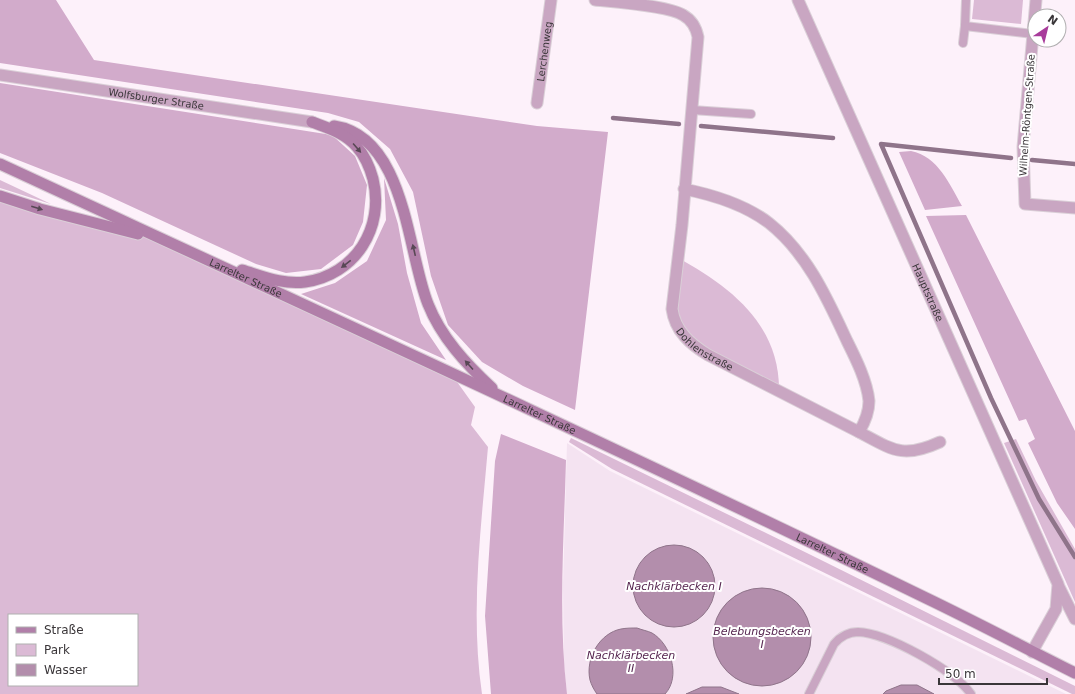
<svg xmlns="http://www.w3.org/2000/svg" width="1075" height="694" font-family="'DejaVu Sans',sans-serif">
	<style>
		.built { fill: #f4e3f1 }
		.green { fill: #dbbad5; fill-rule: evenodd }
		.forest { fill: #d2abcb }
		.water { fill: #b38eac; stroke: #8f748a }
		.lines { fill: none; stroke-linecap: round; stroke-linejoin: round }
		.stream { stroke: #8f748a; stroke-width: 4.5 }
		.service-casing { stroke: #dacfd7; stroke-width: 10 }
		.minor-casing { stroke: #dacfd7; stroke-width: 13 }
		.tertiary-casing { stroke: #dacfd7; stroke-width: 13 }
		.secondary-casing { stroke: #dacfd7; stroke-width: 13 }
		.service { stroke: #c9a6c2; stroke-width: 8 }
		.minor { stroke: #c9a6c2; stroke-width: 11 }
		.tertiary { stroke: #c9a6c2; stroke-width: 11 }
		.secondary { stroke: #b17fa9; stroke-width: 11 }
		.oneway { fill: #584855 }
		.labels { text-anchor: middle; dominant-baseline: central; stroke-width: 4; stroke-linejoin: round; paint-order: stroke }
		.street-label { font-size: 10px; fill: #3a3639; stroke: #fff }
		.water-label { font-size: 11px; font-style: italic; fill: #55254f; stroke: #fff }
	</style>
	<rect width="100%" height="100%" fill="#fdf1fa"/>
	<!-- built -->
	<polygon class="built" points="567,443 610,471 1066,694 567,694 564,666 563,585"/>
	<!-- green -->
	<g class="green">
		<polygon points="974,0 1023,0 1021,24 972,19"/>
		<polygon points="0,180 51,204 0,188"/>
		<path d="M 0,196 L 165,241 L 450,372 L 475,407 L 471,425 L 488,447 C 481,528 470,612 482,694 L 0,694 ZM 9,615 L 137,615 L 137,685 L 9,685 Z"/>
		<path d="M 678,258 C 731,287 780,325 779,391 L 697,348 L 672,309 Z"/>
		<polygon points="571,438 811,555 1075,686 1075,694 1072,694 612,469 569,442"/>
		<polygon points="1016,439 1036,481 1075,549 1075,602 1004,443"/>
	</g>
	<!-- forest -->
	<g class="forest">
		<polygon points="0,0 56,0 94,60 537,126 608,132 575,410 523,386 482,362 448,325 431,276 413,192 390,149 359,122 328,113 0,63"/>
		<polygon points="0,83 332,135 355,156 367,185 363,222 353,245 321,269 286,273 256,264 102,193 0,153"/>
		<path d="M 911,151 C 938,156 950,185 962,206 L 925,210 L 899,152 Z"/>
		<polygon points="384,178 398,224 407,273 421,323 446,360 301,294 335,283 367,261 386,220"/>
		<polygon points="966,215 1075,431 1075,529 1057,503 1028,443 1035,439 1026,419 1019,421 926,216"/>
		<path d="M 501,434 L 566,460 C 564,537 558,617 567,694 L 491,694 L 485,616 L 495,461 Z"/>
	</g>
	<!-- water -->
	<g class="water">
		<circle cx="674" cy="586" r="41"/>
		<circle cx="762" cy="637" r="49"/>
		<path d="M 637,628 C 642,630 648,631 652,633 C 671,644 681,677 665,694 L 597,694 C 594,690 591,684 590,680 C 585,658 600,633 621,629 C 626,628 632,628 637,628 Z"/>
		<polygon points="901,685 917,685 934,694 883,694 886,691"/>
		<polygon points="702,687 721,687 739,694 686,694"/>
	</g>
	<g class="lines">
		<!-- stream -->
		<g class="stream">
			<polyline points="613,118 679,124"/>
			<polyline points="701,126 833,138"/>
			<polyline points="1011,158 881,144 991,398 1039,499 1075,557"/>
			<polyline points="1032,160 1075,164"/>
		</g>
		<defs>
			<g id="service">
				<polyline points="966,0 965,26 1033,34"/>
				<polyline points="963,43 965,26"/>
				<polyline points="692,110 751,114"/>
				<path d="M 809,694 L 834,644 C 840,637 848,632 858,632 C 887,633 954,670 971,694"/>
			</g>
			<g id="minor">
				<path id="s1" d="M 595,0 C 615,2 669,6 683,15 C 692,20 696,27 698,37 L 682,225 L 672,309 C 675,331 690,344 708,355 L 859,432 C 865,422 869,413 869,401 C 867,381 856,359 847,341 C 827,298 807,253 769,223 C 744,204 714,195 684,189"/>
				<polyline points="1036,0 1023,147 1025,204 1075,208"/>
				<path id="s2" d="M 537,103 L 551,0"/>
				<path d="M 859,432 C 893,450 903,459 940,442"/>
			</g>
			<g id="tertiary">
				<path id="s3" d="M 798,0 L 1058,584 L 1056,609 L 1032,652"/>
				<path id="s4" d="M 0,75 L 312,122"/>
				<polyline points="1059,587 1075,619"/>
			</g>
			<g id="secondary">
				<path d="M 334,126 C 406,137 407,252 428,304 C 441,337 466,364 492,388"/>
				<path id="s5" d="M 0,164 C 309,307 619,449 926,598 C 976,622 1025,648 1075,673"/>
				<polyline points="0,196 40,209 138,234"/>
				<path d="M 242,270 C 262,276 283,285 305,282 C 355,275 385,228 373,179 C 370,168 365,156 357,147 C 345,133 328,128 312,122"/>
			</g>
		</defs>
		<!-- service casing -->
		<use href="#service" class="service-casing"/>
		<!-- minor casing -->
		<use href="#minor" class="minor-casing"/>
		<!-- tertiary casing -->
		<use href="#tertiary" class="tertiary-casing"/>
		<!-- secondary casing -->
		<use href="#secondary" class="secondary-casing"/>
		<!-- service -->
		<use href="#service" class="service"/>
		<!-- minor -->
		<use href="#minor" class="minor"/>
		<!-- tertiary -->
		<use href="#tertiary" class="tertiary"/>
		<!-- secondary -->
		<use href="#secondary" class="secondary"/>
	</g>
	<!-- one-way arrows -->
	<defs><path id="oneway-solid" d="M-6-.8H1V-3.2L6.5 0L1 3.2V.8H-6Z"/></defs>
	<g class="oneway">
		<use href="#oneway-solid" transform="translate(357 148) rotate(49)"/>
		<use href="#oneway-solid" transform="translate(37 208) rotate(17)"/>
		<use href="#oneway-solid" transform="translate(414 250) rotate(-103)"/>
		<use href="#oneway-solid" transform="translate(346 264) rotate(142)"/>
		<use href="#oneway-solid" transform="translate(469 365) rotate(-132)"/>
	</g>
	<g class="labels">
		<!-- street labels -->
		<g class="street-label">
			<text stroke="none"><textPath href="#s2" startOffset="52">Lerchenweg</textPath></text>
			<text stroke="none"><textPath href="#s4" startOffset="158">Wolfsburger Straße</textPath></text>
			<text transform="translate(1027 115) rotate(-86)">Wilhelm-Röntgen-Straße</text>
			<text stroke="none"><textPath href="#s5" startOffset="271">Larrelter Straße</textPath></text>
			<text stroke="none"><textPath href="#s3" startOffset="320">Hauptstraße</textPath></text>
			<text stroke="none"><textPath href="#s1" startOffset="445">Dohlenstraße</textPath></text>
			<text stroke="none"><textPath href="#s5" startOffset="595">Larrelter Straße</textPath></text>
			<text stroke="none"><textPath href="#s5" startOffset="919">Larrelter Straße</textPath></text>
		</g>
		<!-- water labels -->
		<g class="water-label">
			<text x="674" y="586">Nachklärbecken I</text>
			<text x="762" y="631">Belebungsbecken<tspan x="762" dy="13">I</tspan></text>
			<text x="631" y="655">Nachklärbecken<tspan x="631" dy="13">II</tspan></text>
		</g>
	</g>
	<!-- legend -->
	<rect x="8" y="614" width="130" height="72" fill="#ffffff" stroke="#b0afb0"/>
	<rect x="16" y="627" width="20" height="6" fill="#b17fa9" stroke="#b0afb0"/>
	<text x="44" y="634" font-size="12" fill="#3a3639">Straße</text>
	<rect x="16" y="644" width="20" height="12" fill="#dbbad5" stroke="#b0afb0"/>
	<text x="44" y="654" font-size="12" fill="#3a3639">Park</text>
	<rect x="16" y="664" width="20" height="12" fill="#b38eac" stroke="#b0afb0"/>
	<text x="44" y="674" font-size="12" fill="#3a3639">Wasser</text>
	<!-- north arrow -->
	<g transform="translate(1047 28) rotate(35)"><circle r="19" fill="#ffffff" stroke="#b0afb0"/>
	<path d="M0-3L7 15L0 10L-7 15Z" fill="#a83c9b"/>
	<text y="-6" font-size="11" font-weight="bold" text-anchor="middle" fill="#3a3639">N</text>
	</g>
	<!-- scale -->
	<path d="M939 678v6h108v-6" fill="none" stroke="#3a3639" stroke-width="2"/>
	<text x="945" y="678" font-size="12" fill="#3a3639" stroke="#ffffff" stroke-width="3" paint-order="stroke">50 m</text>
</svg>
